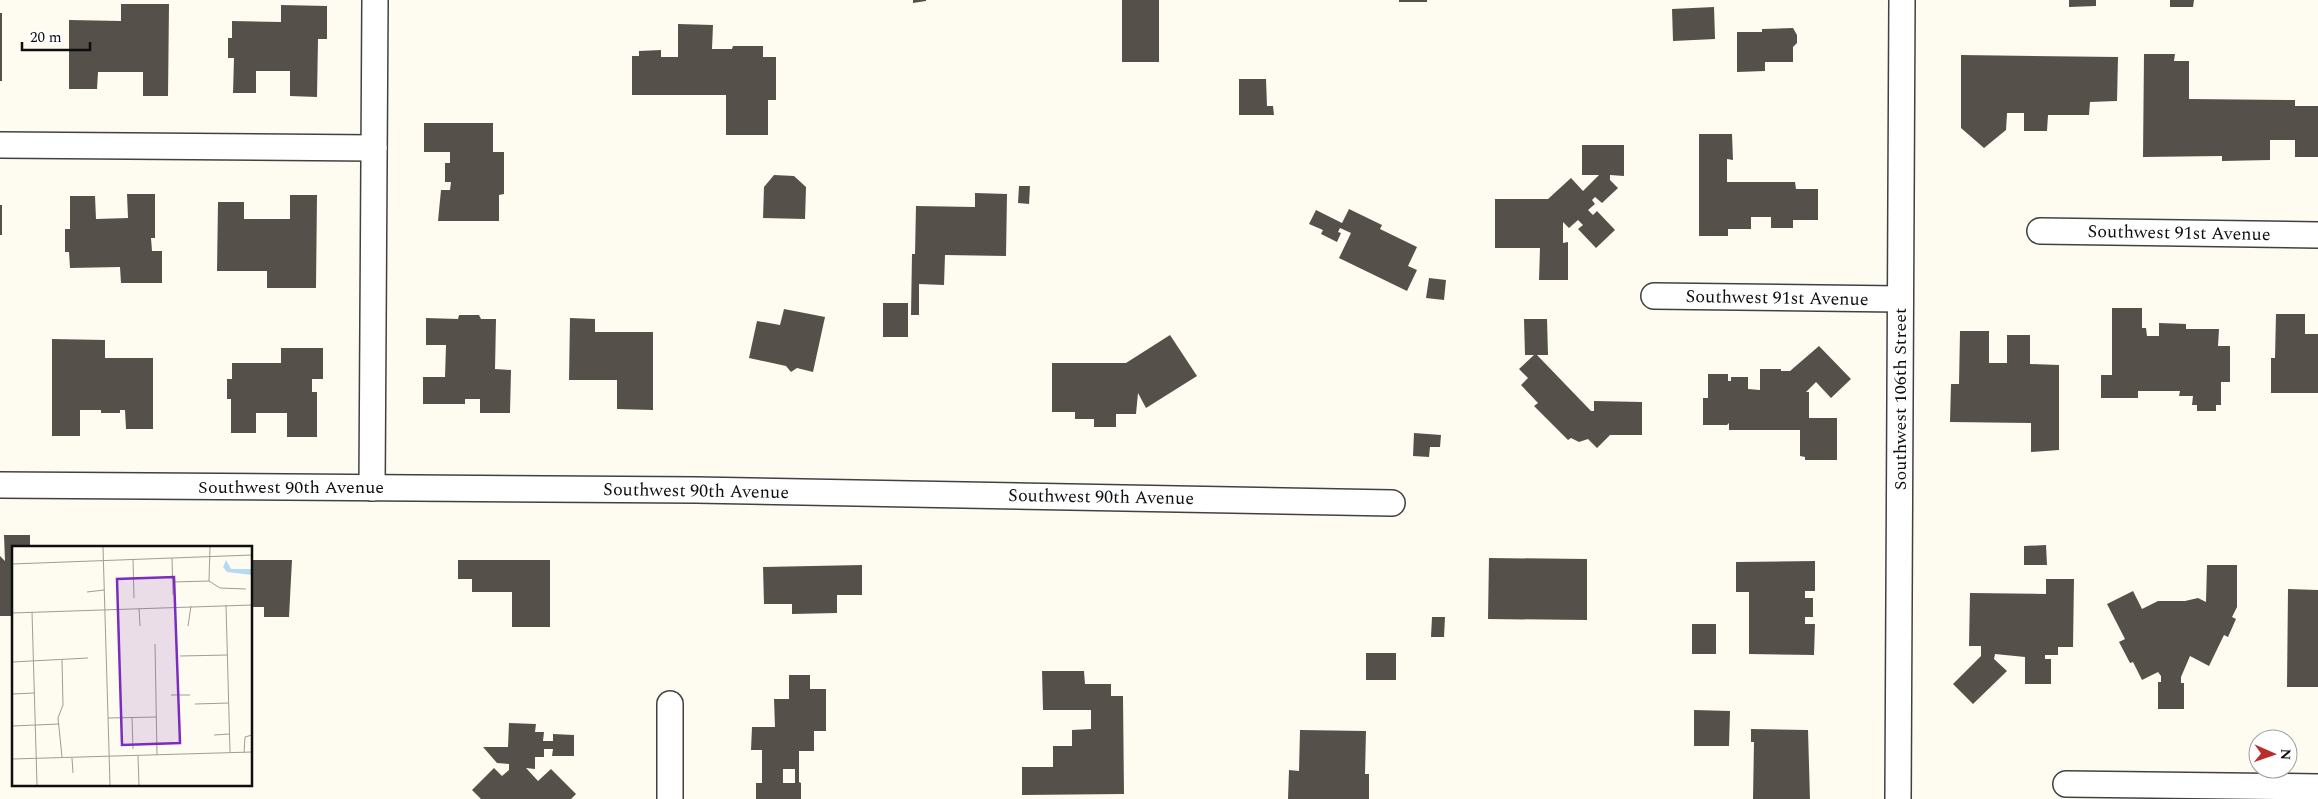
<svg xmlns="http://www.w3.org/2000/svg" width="2318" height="799" font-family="Spectral,serif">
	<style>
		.building { fill: #56504b; fill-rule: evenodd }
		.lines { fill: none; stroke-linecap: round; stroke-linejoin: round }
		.street-casing { stroke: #414141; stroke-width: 28 }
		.street { stroke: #fff; stroke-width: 25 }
		.labels { text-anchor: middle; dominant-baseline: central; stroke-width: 5; stroke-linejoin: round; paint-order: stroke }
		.street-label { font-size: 18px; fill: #0e0e0e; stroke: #fff }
		.inset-road { fill: none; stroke: #9e9d96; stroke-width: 1 }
		.view { fill: #7b2cbf; fill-opacity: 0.15; stroke: #7b2cbf; stroke-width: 2.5 }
		.inset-edge { fill: none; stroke: #0e0e0e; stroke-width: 2.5 }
	</style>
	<rect width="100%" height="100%" fill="#fefcf0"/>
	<!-- building -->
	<g class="building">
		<polygon points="913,0 926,0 926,1 913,3"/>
		<rect x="1122" y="0" width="37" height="62"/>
		<rect x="1399" y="0" width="28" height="2"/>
		<polygon points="2069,0 2096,0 2096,6 2069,7"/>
		<polygon points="2170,0 2194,0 2193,7 2170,7"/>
		<polygon points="121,4 169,4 168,96 143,96 143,72 98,72 97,89 69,89 69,20 121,21"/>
		<polygon points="281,5 327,6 327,39 318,39 317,97 290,96 290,71 256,71 256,93 233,93 234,58 228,58 228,38 232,38 232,21 281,22"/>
		<polygon points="1714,7 1715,39 1673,41 1672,9"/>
		<rect x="0" y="13" width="2" height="68"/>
		<polygon points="678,24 713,25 712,49 732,49 733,46 763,46 763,57 776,57 776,100 768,100 768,135 726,135 726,95 632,95 632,56 639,56 639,51 661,50 661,57 678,57"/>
		<polygon points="1793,28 1797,35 1797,43 1793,47 1793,62 1765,62 1765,71 1737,72 1737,32 1762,32 1762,29"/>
		<polygon points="2144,54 2175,54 2174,61 2189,61 2189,99 2295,100 2295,106 2318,106 2318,157 2295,157 2295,140 2270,140 2270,160 2222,161 2222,156 2143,157"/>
		<polygon points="1961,55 2118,57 2117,101 2090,102 2089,115 2048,115 2047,131 2024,131 2024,113 2007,113 2006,130 1984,148 1961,128"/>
		<polygon points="1239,79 1266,79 1267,106 1273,106 1274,115 1239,115"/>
		<polygon points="424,123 493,123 493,152 504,152 504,194 499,195 499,221 438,221 441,190 450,190 451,182 445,182 445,163 450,163 450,152 424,152"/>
		<polygon points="1699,134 1732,134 1733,160 1727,159 1727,182 1795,182 1796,189 1818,189 1818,220 1793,220 1793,228 1771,228 1771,217 1751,217 1751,229 1728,229 1728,236 1699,236"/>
		<polygon points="1582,145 1624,145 1624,176 1610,175 1610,180 1618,188 1602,203 1595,197 1592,200 1595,204 1588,210 1593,215 1597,211 1615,230 1596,248 1578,229 1583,225 1578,220 1569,228 1563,222 1563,243 1568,242 1568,280 1539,280 1540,248 1495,248 1495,199 1548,199 1571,178 1583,191 1599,175 1582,175"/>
		<polygon points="774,175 794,176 806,187 805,219 763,218 764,187"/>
		<polygon points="1019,186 1030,186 1029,204 1018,203"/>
		<polygon points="975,193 1007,194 1006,256 945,255 944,285 919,284 919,315 911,315 912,254 915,254 916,206 975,207"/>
		<polygon points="127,194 155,194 155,238 151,238 152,251 162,251 162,283 121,283 120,267 70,268 69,252 65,252 65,229 70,229 70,196 95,196 96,219 128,218"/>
		<polygon points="290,195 317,195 316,288 267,288 267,271 217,271 218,202 244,202 244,219 290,219"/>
		<rect x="0" y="205" width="2" height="30"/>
		<polygon points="1349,209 1382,225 1380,229 1417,247 1408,266 1417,270 1407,291 1339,258 1351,233 1340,228 1338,232 1341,233 1337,242 1321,234 1323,230 1309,224 1316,210 1342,223"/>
		<polygon points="1429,278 1446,280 1444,300 1426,298"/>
		<rect x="883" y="303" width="25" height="34"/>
		<polygon points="2112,308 2142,308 2142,328 2146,328 2147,336 2159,336 2159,323 2186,324 2186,329 2219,329 2218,346 2230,346 2230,382 2221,382 2221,405 2216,405 2216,411 2197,411 2197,405 2192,405 2193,396 2179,396 2180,391 2138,391 2138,398 2101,398 2101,375 2112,375"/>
		<polygon points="784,309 825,317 813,372 797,368 791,372 786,366 749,358 757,321 780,325"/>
		<polygon points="2276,314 2305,314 2305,334 2318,334 2318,393 2271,393 2271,358 2275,358"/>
		<polygon points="459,315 479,315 481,319 496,319 495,369 511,370 510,413 480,413 480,399 465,399 465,404 423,404 423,377 445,377 446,345 426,345 426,318 458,319"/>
		<polygon points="570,318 595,319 595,332 653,332 653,410 617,409 617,380 569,380"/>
		<polygon points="1524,319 1547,319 1548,355 1537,355 1591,411 1594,411 1594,401 1642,402 1642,435 1610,435 1597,448 1588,439 1579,442 1571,438 1568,440 1534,406 1538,403 1521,385 1528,378 1519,369 1534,355 1525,355"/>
		<polygon points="1960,331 1989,331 1989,363 2007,363 2007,335 2030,335 2030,364 2059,365 2059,450 2031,452 2031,423 1950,422 1951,384 1959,384"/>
		<polygon points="1170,335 1197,376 1146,408 1138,393 1136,414 1116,414 1116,427 1094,427 1094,419 1075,419 1075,412 1052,412 1052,363 1126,363"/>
		<polygon points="52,339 105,340 105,358 153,358 153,429 126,429 125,410 120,410 120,413 101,413 101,410 80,410 80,436 52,436"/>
		<polygon points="1819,346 1851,379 1831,398 1816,382 1806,392 1809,392 1809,418 1837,418 1837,460 1805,460 1805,457 1800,456 1800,430 1729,430 1729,423 1727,425 1703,425 1703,398 1708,398 1708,374 1728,374 1728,381 1731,381 1731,377 1748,377 1748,389 1760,390 1760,369 1781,369 1781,371 1790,371"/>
		<polygon points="281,348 323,348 323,379 312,379 312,392 317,392 317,437 287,437 287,413 256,413 256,433 231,433 231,399 227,399 227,379 232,379 232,363 281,363"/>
		<polygon points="1414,433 1441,435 1440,447 1430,447 1429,457 1413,456"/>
		<polygon points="4,535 30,535 30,548 14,548 14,616 0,616 0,556 5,561"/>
		<polygon points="2046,545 2047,565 2024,565 2024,546"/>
		<polygon points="1489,558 1587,559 1587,620 1488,619"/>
		<polygon points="251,560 292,560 289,617 264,617 264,607 251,607"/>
		<polygon points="458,560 550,560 550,627 512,627 512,592 472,592 472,579 458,579"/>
		<polygon points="1815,561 1815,591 1805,591 1805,598 1813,598 1813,617 1805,617 1805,624 1815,624 1814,655 1749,654 1749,592 1736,592 1736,562"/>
		<polygon points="862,565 862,595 837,595 837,613 792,614 792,604 764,604 763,567"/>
		<polygon points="2207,565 2237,565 2237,607 2232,617 2236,619 2228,637 2224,635 2209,666 2190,656 2181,677 2181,683 2184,683 2184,709 2158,709 2158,682 2161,682 2161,676 2158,672 2142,680 2133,662 2130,663 2119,642 2125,639 2107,604 2133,591 2142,609 2158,601 2185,601 2198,598 2206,602"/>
		<polygon points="2046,579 2074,579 2073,647 2058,647 2058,655 2045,655 2045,659 2051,659 2051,684 2025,684 2025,657 1995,654 1994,659 2007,671 1973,704 1953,684 1981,656 1981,646 1969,646 1970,593 2046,594"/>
		<polygon points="2288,589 2318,590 2318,687 2287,687"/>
		<polygon points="1432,617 1445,617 1444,637 1431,637"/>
		<rect x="1692" y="624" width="24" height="30"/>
		<rect x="1366" y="653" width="30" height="27"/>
		<polygon points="1042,671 1084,671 1085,684 1111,684 1111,696 1123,696 1124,794 1022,795 1022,767 1053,767 1053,746 1072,746 1072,730 1091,729 1091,710 1043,710"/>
		<path d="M 789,675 L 810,675 L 810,689 L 826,689 L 826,731 L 814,731 L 814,751 L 799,751 L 799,782 L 801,783 L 801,799 L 756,799 L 756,783 L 762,783 L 762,750 L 751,750 L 752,727 L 775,727 L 774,699 L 789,699 ZM 783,769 L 795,769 L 795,783 L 783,783 Z"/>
		<polygon points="1694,710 1730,711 1729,746 1694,746"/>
		<polygon points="509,723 536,724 535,732 544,732 543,741 553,741 553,734 574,735 574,756 552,756 553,749 544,749 544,757 535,757 535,769 526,768 538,781 551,769 576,794 571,799 481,799 472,790 494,768 502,776 509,770 509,764 497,763 483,747 508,747"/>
		<polygon points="1751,729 1808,730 1810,799 1753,799 1754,742 1751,742"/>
		<polygon points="1300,730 1366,731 1365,774 1369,774 1369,799 1288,799 1289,770 1299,771"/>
	</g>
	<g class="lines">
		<defs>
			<g id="street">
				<polyline points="0,145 374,148"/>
				<polyline points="2040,231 2318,235"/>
				<polyline points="1654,296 1900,299"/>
				<polyline points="0,485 696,490 1392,503"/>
				<polyline points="372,488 375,0"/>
				<polyline points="2066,784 2318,787"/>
				<polyline points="670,799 670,704"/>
				<polyline points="1898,799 1902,0"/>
			</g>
		</defs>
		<!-- street casing -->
		<use href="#street" class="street-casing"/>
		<!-- street -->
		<use href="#street" class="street"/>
	</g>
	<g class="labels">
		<!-- street labels -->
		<g class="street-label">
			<text transform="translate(2179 233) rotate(1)">Southwest 91st Avenue</text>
			<text transform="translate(1777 298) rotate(1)">Southwest 91st Avenue</text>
			<text transform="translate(1900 399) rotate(-90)">Southwest 106th Street</text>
			<text x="291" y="487">Southwest 90th Avenue</text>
			<text transform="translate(696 491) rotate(1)">Southwest 90th Avenue</text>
			<text transform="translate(1101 497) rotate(1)">Southwest 90th Avenue</text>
		</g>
	</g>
	<!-- overview -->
	<g transform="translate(12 546)">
		<rect width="240" height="240" fill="#fefcf0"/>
		<path d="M 214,14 L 219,23 L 240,23 L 240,29 L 215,26 L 211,21 Z" fill="#b7d9f4"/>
		<path class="inset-road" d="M 91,1 L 98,239M 160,12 L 161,49M 121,13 L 122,52M 0,18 L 240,9M 197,35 L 198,1M 161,36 L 197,35 L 208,42 L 234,43M 75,46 L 92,44M 214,59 L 218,206M 127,62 L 128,80M 20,66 L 25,239M 0,67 L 240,59M 176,80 L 179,60M 143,98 L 145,209M 168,110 L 216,109M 0,116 L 76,112M 0,148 L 22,147M 159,149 L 178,149M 183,158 L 217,157M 120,171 L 121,203M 96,172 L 144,171M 0,180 L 47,178M 202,189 L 218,188M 232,207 L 233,191 L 240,189M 126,210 L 127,239M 50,211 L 46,172 L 51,159 L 50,114M 60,212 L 61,227M 0,213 L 240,206"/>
		<path class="view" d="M 162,31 L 168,197 L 110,199 L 105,33 Z"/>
		<rect width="240" height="240" class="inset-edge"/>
	</g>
	<!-- north arrow -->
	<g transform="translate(2273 754) rotate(92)"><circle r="24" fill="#ffffff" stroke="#9f9f9f"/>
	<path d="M0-4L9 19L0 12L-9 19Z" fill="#b92d2b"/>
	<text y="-8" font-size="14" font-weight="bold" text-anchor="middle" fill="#0e0e0e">N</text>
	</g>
	<!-- scale -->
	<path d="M22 42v8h68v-8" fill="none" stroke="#0e0e0e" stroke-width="2.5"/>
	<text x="30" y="42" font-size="15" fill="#0e0e0e" stroke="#ffffff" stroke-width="4" paint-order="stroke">20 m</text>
</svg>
